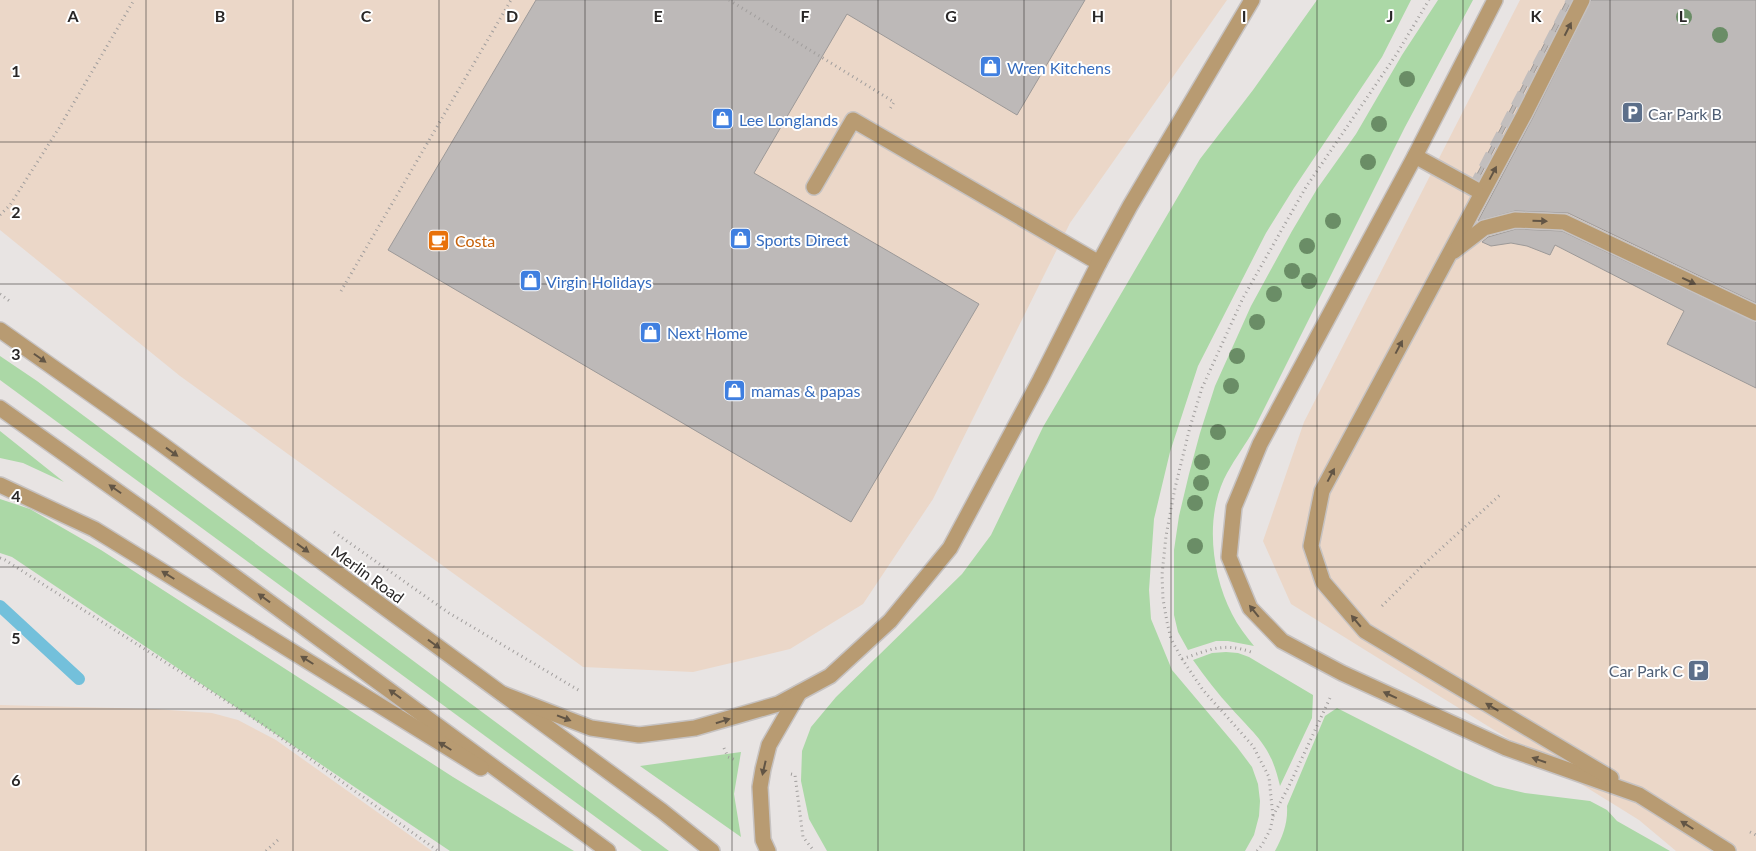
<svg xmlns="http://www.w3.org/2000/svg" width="1756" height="851" font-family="Lato,sans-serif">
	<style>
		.commercial { fill: #ebd7c8 }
		.green { fill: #abd8a6 }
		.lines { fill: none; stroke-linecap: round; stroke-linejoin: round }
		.stream { stroke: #73c0db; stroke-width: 12 }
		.building { fill: #bdb9b8; stroke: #9c9998 }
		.minor-tunnel { stroke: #c2bebd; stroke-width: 15; stroke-dasharray: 15 8; stroke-linecap: butt }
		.minor-casing { stroke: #c6c2c1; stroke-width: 18 }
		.path { stroke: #a19e9d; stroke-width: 3; stroke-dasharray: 1 4; stroke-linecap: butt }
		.minor { stroke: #b89b72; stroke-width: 15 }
		.tree { fill: #6a8d66 }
		.oneway { fill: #625545 }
		.grid { fill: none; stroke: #292727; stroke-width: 1; stroke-opacity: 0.55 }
		.labels { text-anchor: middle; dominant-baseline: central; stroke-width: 4; stroke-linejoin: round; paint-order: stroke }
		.shop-label { font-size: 16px; fill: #366cbe; stroke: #fff; text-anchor: start }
		.service-label { font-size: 16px; fill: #4e5e75; stroke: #fff; text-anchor: start }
		.food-label { font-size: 16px; fill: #c56008; stroke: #fff; text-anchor: start }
		.street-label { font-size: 16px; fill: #292727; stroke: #fff }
		.grid-label { font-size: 16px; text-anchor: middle; font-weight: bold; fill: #292727; stroke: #fff; stroke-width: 4; stroke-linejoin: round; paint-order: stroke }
	</style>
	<rect width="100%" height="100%" fill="#e8e4e3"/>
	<!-- commercial -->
	<g class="commercial">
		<polygon points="0,0 1227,0 1070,223 933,499 863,604 790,649 693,672 583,667 180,376 0,230"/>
		<polygon points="1520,0 1756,0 1756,851 1676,851 1639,820 1291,604 1263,541 1304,422"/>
		<polygon points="0,705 155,709 212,713 238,720 276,740 432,851 0,851"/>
	</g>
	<!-- green -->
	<g class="green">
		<polygon points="1317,0 1411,0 1382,57 1294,188 1266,233 1198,366 1170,452 1154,519 1149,590 1151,619 1172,670 1237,747 1252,767 1258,784 1260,801 1259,816 1254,835 1245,851 827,851 809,819 801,781 802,751 811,727 836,697 962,574 991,535 1043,427 1200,159 1253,90"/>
		<path d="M 1438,0 L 1473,0 L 1405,127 L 1252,433 C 1243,448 1232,463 1224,479 C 1205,520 1212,575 1232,614 C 1238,626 1246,636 1254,646 L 1228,641 L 1216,641 L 1188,650 L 1178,632 L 1174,615 L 1174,550 L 1179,516 L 1189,474 L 1200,433 L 1215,386 L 1251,306 L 1292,231 L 1317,189 L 1356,134 L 1402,55 Z"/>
		<polygon points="0,356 37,381 669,851 642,851 0,380"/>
		<polygon points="0,431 64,482 23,463 0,458"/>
		<polygon points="0,499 30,509 101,550 453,777 574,851 450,851 12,557 0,553"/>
		<path d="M 1226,652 L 1238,653 L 1249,657 L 1313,695 L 1312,718 L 1280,786 C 1271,746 1258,738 1232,709 C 1218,694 1205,677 1193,660 L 1212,653 Z"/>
		<path d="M 1337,708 L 1457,769 L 1495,786 L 1525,793 L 1590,801 L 1607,810 L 1617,821 L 1670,851 L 1275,851 C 1283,836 1288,823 1287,806 L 1325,716 Z"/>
		<polygon points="741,752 734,794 741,837 640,766"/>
	</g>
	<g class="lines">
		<!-- stream -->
		<polyline class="stream" points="0,606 79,679"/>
	</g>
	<!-- building -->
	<g class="building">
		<polygon points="536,0 1085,0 1017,115 847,14 754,173 979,304 851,522 388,250"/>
		<polygon points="1567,0 1572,0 1478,180 1475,178"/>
		<polygon points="1591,0 1756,0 1756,303 1568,213 1515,211 1478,221 1532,119"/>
		<polygon points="1516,229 1562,231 1756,322 1756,388 1667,344 1684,311 1555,245 1550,255 1527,246 1511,243 1491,246 1482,242 1488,237"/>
	</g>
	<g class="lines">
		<!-- minor-tunnel -->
		<polyline class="minor-tunnel" points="1475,189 1574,0"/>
		<defs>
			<g id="minor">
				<polyline points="1495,0 1415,156 1260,444 1234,507 1229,557 1250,608 1282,641 1342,673 1506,748 1639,795 1728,851"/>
				<polyline points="1582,0 1524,115 1322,491 1311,546 1323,582 1365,631 1611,778"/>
				<polyline points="1415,156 1475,189"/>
				<polyline points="814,187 853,120 1099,263"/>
				<polyline points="1454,251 1484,228 1515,220 1564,222 1756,313"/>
				<polyline points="0,330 156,440 662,811 712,851"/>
				<polyline points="0,408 155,518 608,851"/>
				<polyline points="0,485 94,529 481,768"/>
				<polyline points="503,694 591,728 639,735 695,728 778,704 830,676 890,621 950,548 1040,380 1099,263 1130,206 1252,0"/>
				<polyline points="768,851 763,840 760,787 763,769 769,745 799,693"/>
			</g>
		</defs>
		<!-- minor casing -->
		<use href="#minor" class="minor-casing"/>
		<!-- path -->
		<g class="path">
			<polyline points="729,0 894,102 890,109"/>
			<polyline points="0,215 10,205 59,128 134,0"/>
			<polyline points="341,291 511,0"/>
			<polyline points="0,294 11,302"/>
			<polyline points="334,532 449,613 580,691"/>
			<polyline points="0,558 5,560 259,722 438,851"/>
			<polyline points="1382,606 1422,566 1501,494"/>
			<path d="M 1182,659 C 1209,650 1223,642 1251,652"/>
			<polyline points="724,748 728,757 736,760"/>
			<polyline points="791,774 795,775 803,837 814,851"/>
			<polyline points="1273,816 1289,786 1330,698"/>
			<polyline points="1750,832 1756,835"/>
			<polyline points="266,851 279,839"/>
			<polyline points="1257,851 1262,845 1270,830 1273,817 1269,777 1253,746 1203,690 1182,659 1171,639 1167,622 1163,599 1162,575 1166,536 1175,488 1190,427 1202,388 1243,298 1306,187 1396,55 1429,0"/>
		</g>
		<!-- minor -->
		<use href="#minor" class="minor"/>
	</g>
	<!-- trees -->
	<g class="tree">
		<circle cx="1684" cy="17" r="8"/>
		<circle cx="1720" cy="35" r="8"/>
		<circle cx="1407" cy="79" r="8"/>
		<circle cx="1379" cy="124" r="8"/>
		<circle cx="1368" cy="162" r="8"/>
		<circle cx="1333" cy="221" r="8"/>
		<circle cx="1307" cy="246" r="8"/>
		<circle cx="1292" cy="271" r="8"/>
		<circle cx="1309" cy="281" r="8"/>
		<circle cx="1274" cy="294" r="8"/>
		<circle cx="1257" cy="322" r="8"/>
		<circle cx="1237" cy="356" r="8"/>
		<circle cx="1231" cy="386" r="8"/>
		<circle cx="1218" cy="432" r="8"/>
		<circle cx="1202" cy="462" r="8"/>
		<circle cx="1201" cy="483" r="8"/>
		<circle cx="1195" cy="503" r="8"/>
		<circle cx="1195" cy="546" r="8"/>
	</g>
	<!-- one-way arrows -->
	<defs><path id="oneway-solid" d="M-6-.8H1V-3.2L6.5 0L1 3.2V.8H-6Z" transform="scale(1.25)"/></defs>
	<g class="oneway">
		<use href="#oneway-solid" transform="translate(1568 29) rotate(-63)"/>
		<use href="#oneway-solid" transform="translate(1493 173) rotate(-62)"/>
		<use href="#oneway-solid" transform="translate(1540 221) rotate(2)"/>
		<use href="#oneway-solid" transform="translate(1689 281) rotate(25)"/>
		<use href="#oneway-solid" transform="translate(1399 347) rotate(-62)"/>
		<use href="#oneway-solid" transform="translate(40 358) rotate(35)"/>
		<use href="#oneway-solid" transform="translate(172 452) rotate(36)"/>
		<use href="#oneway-solid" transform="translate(1331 475) rotate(-62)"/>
		<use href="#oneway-solid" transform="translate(115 489) rotate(-145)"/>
		<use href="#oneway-solid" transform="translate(303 548) rotate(36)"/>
		<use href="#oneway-solid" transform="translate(168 575) rotate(-148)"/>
		<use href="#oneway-solid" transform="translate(264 598) rotate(-144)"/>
		<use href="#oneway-solid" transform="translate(1254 611) rotate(-129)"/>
		<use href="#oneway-solid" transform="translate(1356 621) rotate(-130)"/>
		<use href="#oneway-solid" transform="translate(434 644) rotate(36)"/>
		<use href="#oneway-solid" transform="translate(307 660) rotate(-148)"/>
		<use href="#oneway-solid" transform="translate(395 694) rotate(-144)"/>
		<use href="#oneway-solid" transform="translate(1390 695) rotate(-155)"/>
		<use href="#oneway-solid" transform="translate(1492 707) rotate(-149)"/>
		<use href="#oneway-solid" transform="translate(564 718) rotate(21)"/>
		<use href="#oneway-solid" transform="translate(723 721) rotate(-17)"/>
		<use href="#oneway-solid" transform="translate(445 746) rotate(-148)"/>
		<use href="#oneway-solid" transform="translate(1539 760) rotate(-161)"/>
		<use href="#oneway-solid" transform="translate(764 768) rotate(103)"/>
		<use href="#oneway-solid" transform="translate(1687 825) rotate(-148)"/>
	</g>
	<!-- grid -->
	<path class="grid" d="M 146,0 L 146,851M 293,0 L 293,851M 439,0 L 439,851M 585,0 L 585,851M 732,0 L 732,851M 878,0 L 878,851M 1024,0 L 1024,851M 1171,0 L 1171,851M 1317,0 L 1317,851M 1463,0 L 1463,851M 1610,0 L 1610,851M 0,142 L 1756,142M 0,284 L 1756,284M 0,426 L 1756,426M 0,567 L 1756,567M 0,709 L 1756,709"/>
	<!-- icons -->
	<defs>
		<symbol id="shop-square" viewBox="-11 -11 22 22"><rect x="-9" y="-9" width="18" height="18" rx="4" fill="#3f7fe0" stroke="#fff"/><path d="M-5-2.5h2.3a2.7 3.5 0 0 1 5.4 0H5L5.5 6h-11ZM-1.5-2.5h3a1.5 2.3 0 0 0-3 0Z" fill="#fff"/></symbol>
		<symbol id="parking-square" viewBox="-11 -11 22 22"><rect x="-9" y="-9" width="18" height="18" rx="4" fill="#5c6f8a" stroke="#fff"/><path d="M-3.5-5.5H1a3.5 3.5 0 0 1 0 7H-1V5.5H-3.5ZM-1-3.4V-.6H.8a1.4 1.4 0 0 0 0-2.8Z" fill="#fff"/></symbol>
		<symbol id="cafe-square" viewBox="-11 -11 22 22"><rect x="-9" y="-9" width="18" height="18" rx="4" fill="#e8710a" stroke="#fff"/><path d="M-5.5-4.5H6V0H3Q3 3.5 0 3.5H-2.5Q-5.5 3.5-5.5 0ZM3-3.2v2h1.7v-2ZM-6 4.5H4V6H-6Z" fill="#fff"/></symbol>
	</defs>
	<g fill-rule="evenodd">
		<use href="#shop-square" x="978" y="54" width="25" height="25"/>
		<use href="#parking-square" x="1620" y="100" width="25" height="25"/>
		<use href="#shop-square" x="710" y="106" width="25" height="25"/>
		<use href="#shop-square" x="728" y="226" width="25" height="25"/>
		<use href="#cafe-square" x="426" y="228" width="25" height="25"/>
		<use href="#shop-square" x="518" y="268" width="25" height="25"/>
		<use href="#shop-square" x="638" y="320" width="25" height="25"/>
		<use href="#shop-square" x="722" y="378" width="25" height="25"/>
		<use href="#parking-square" x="1686" y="658" width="25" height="25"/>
	</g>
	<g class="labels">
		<!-- shop labels -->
		<g class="shop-label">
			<text x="1007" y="67">Wren Kitchens</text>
			<text x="739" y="119">Lee Longlands</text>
			<text x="756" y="239">Sports Direct</text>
			<text x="546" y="281">Virgin Holidays</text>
			<text x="667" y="332">Next Home</text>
			<text x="751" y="390">mamas &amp; papas</text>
		</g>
		<!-- service labels -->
		<g class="service-label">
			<text x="1648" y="113">Car Park B</text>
			<text x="1683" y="670" text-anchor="end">Car Park C</text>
		</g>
		<!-- food labels -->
		<g class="food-label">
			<text x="455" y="240">Costa</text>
		</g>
		<!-- street labels -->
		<g class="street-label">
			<text transform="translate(368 574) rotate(36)">Merlin Road</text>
		</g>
	</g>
	<g class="grid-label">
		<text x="73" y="22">A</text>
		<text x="220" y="22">B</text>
		<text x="366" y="22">C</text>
		<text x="512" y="22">D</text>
		<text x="658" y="22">E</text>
		<text x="805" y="22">F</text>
		<text x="951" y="22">G</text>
		<text x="1098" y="22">H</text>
		<text x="1244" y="22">I</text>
		<text x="1390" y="22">J</text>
		<text x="1536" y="22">K</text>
		<text x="1683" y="22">L</text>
		<text x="16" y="77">1</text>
		<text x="16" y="218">2</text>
		<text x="16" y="360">3</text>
		<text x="16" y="502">4</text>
		<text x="16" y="644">5</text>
		<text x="16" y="786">6</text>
	</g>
</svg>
